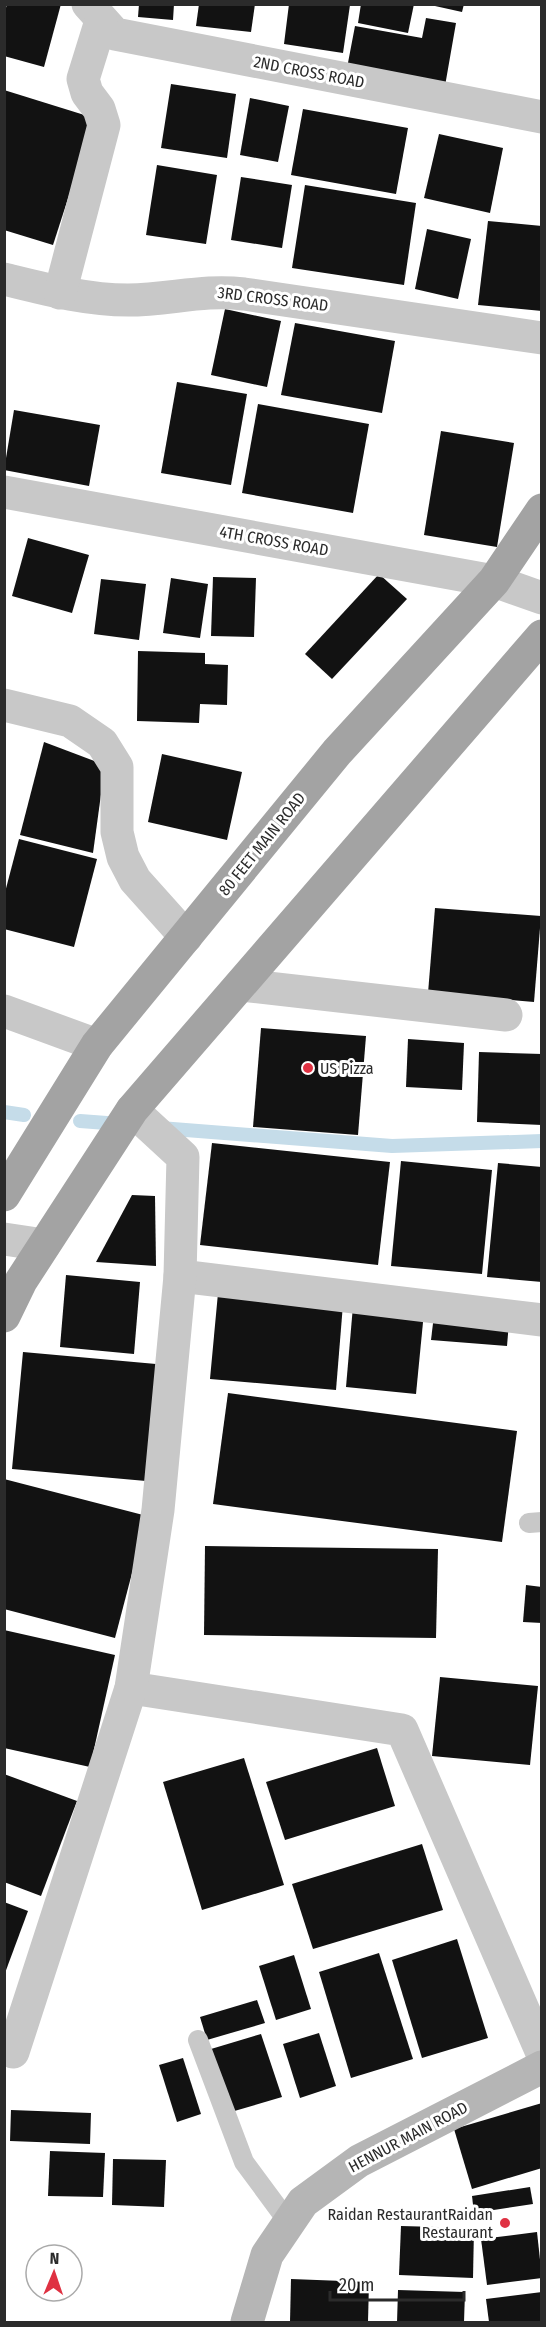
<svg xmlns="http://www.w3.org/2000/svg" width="546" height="2327" font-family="'Fira Sans Condensed',sans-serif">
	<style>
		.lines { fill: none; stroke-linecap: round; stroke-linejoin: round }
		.stream { stroke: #c5dce9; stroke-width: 14 }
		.building { fill: #121212 }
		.lane { stroke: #c8c8c8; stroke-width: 20 }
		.street { stroke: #c8c8c8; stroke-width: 33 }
		.secondary { stroke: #b5b5b5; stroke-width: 33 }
		.primary { stroke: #a3a3a3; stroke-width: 33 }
		.poi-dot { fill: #df3142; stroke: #fff; stroke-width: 2 }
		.labels { text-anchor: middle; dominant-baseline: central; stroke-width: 6; stroke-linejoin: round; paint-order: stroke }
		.street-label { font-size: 16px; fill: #2b2b2b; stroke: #fff }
		.poi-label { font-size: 16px; fill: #2b2b2b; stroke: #fff; text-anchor: start }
	</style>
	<rect width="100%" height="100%" fill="#fff"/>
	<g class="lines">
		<!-- stream -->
		<g class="stream">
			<polyline points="4,1112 24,1115"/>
			<polyline points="80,1121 120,1124"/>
			<polyline points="160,1128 392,1146 542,1141"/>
		</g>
	</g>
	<!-- building -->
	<g class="building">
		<polygon points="7,4 61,4 44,67 4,56 4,15"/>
		<polygon points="139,4 174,4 173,20 138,17"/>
		<polygon points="199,4 255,4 251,32 196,26"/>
		<polygon points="289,4 350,5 343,53 284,44"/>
		<polygon points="361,4 414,4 408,33 358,23"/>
		<polygon points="426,4 464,4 462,12"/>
		<polygon points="426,18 456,23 445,86 347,68 355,26 422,38"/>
		<polygon points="171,84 236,94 227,158 161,148"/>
		<polygon points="4,90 94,118 53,245 4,230"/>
		<polygon points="250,98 289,106 278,162 240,155"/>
		<polygon points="303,109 408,128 396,194 291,175"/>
		<polygon points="439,134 503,148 490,213 424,198"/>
		<polygon points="157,165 217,175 206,244 146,235"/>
		<polygon points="241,177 292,185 282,248 231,240"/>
		<polygon points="305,185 416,203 404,285 292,268"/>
		<polygon points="488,221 542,226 542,311 478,305"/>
		<polygon points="427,229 471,239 458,299 415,289"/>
		<polygon points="225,309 281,321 267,387 211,375"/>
		<polygon points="295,323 395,341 382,413 281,395"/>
		<polygon points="177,382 247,394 231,485 161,473"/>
		<polygon points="258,404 369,424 353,513 242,493"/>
		<polygon points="14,410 100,425 89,486 4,470"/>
		<polygon points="441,431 514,443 497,547 424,535"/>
		<polygon points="28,538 89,555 72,613 12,596"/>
		<polygon points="379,574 407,599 332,679 305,654"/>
		<polygon points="213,577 256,578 254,637 211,636"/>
		<polygon points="171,578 208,584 200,638 163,633"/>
		<polygon points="101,579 146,584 139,640 94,634"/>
		<polygon points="138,651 205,653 205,664 228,665 227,705 200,704 199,723 137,721"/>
		<polygon points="44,742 105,765 93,853 20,835"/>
		<polygon points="162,754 242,772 227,840 148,822"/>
		<polygon points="19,839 97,859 74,947 4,929 4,896"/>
		<polygon points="435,908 541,916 534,1002 428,993"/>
		<polygon points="261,1028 366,1036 358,1135 253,1127"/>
		<polygon points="408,1039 464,1043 462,1090 406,1087"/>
		<polygon points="479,1052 542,1054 542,1125 477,1122"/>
		<polygon points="212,1143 390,1162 378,1265 200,1245"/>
		<polygon points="401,1161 492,1170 482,1274 391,1266"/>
		<polygon points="498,1163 542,1167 542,1282 487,1277"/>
		<polygon points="132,1195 155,1196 156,1266 96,1262"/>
		<polygon points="66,1275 140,1282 134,1354 60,1347"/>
		<polygon points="218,1293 343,1304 336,1390 210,1379"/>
		<polygon points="353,1306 424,1312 416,1394 346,1387"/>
		<polygon points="434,1315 509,1322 507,1346 431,1340"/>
		<polygon points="23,1352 156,1364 146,1481 12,1469"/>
		<polygon points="228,1393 517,1431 502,1542 213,1504"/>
		<polygon points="4,1479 147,1516 115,1638 4,1609"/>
		<polygon points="205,1546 438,1549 436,1638 204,1635"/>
		<polygon points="526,1585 542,1587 542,1623 523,1622"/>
		<polygon points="4,1630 115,1655 90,1767 4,1748"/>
		<polygon points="440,1677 538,1686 530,1765 432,1756"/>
		<polygon points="377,1748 395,1806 285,1840 266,1782"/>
		<polygon points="244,1758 284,1885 202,1910 163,1782"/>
		<polygon points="4,1774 77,1801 41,1896 4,1882"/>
		<polygon points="422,1844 443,1910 313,1949 292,1884"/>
		<polygon points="4,1902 28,1911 5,1973 4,1973"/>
		<polygon points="457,1939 488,2038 422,2058 392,1960"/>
		<polygon points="379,1953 413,2059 351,2078 319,1972"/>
		<polygon points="294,1955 311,2009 276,2020 259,1966"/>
		<polygon points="257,2000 265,2023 207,2040 200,2017"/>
		<polygon points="319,2033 336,2086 300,2098 283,2044"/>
		<polygon points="261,2034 282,2097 231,2112 211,2049"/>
		<polygon points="183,2058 201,2114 177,2122 159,2065"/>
		<polygon points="542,2103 542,2168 472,2189 454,2129"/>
		<polygon points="11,2110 91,2113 90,2144 10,2141"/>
		<polygon points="50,2151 105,2153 103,2197 48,2196"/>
		<polygon points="113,2159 166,2160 164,2207 112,2205"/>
		<polygon points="530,2187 533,2204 474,2213 472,2196"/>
		<polygon points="401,2226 474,2228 473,2278 399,2275"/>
		<polygon points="537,2232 542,2278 487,2285 481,2239"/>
		<polygon points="291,2279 369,2282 368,2322 290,2322"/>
		<polygon points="398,2290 465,2292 464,2322 397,2322"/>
		<polygon points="542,2292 542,2322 489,2322 486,2299"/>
	</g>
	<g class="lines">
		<!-- lane -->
		<g class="lane">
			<polyline points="529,1523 542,1522"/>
			<polyline points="198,2040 244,2162 289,2223"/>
		</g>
		<!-- street -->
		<g class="street">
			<polyline points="88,4 115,34 542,117"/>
			<path d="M 4,279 C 45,289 86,300 128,300 C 170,300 202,289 244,294 L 542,338"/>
			<polyline points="60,293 104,125 99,109 87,93 83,79 101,21"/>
			<polyline points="4,492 494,581 542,598"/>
			<polyline points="4,705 70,721 102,743 117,767 117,832 123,857 135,880 186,937"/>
			<polyline points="241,985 506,1015"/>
			<polyline points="4,1011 97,1045"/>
			<polyline points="4,1239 44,1245"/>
			<polyline points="180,1276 542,1320"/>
			<polyline points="131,1688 402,1730 542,2053"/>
			<polyline points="13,2052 131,1688 158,1510 180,1276 183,1157 132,1110"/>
		</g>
		<!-- secondary -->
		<polyline class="secondary" points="247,2322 267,2255 303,2202 359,2161 542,2067"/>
		<!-- primary -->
		<g class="primary">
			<polyline points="4,1195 97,1045 337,752 494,581 542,510"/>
			<polyline points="4,1316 21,1281 132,1110 542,636"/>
		</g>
	</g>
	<!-- markers -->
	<g class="poi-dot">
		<circle cx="308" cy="1068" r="6"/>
		<circle cx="505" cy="2223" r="6"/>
	</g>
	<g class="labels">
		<!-- street labels -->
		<g class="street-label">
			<text transform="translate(309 72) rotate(11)">2ND CROSS ROAD</text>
			<text transform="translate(273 299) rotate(7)">3RD CROSS ROAD</text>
			<text transform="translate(274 541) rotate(10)">4TH CROSS ROAD</text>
			<text transform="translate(262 844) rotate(-51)">80 FEET MAIN ROAD</text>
			<text transform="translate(408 2137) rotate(-28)">HENNUR MAIN ROAD</text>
		</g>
		<!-- poi labels -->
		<g class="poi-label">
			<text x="320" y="1068">US Pizza</text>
			<text x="493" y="2214" text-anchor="end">Raidan RestaurantRaidan<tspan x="493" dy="18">Restaurant</tspan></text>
		</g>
	</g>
	<!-- border -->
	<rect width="546" height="2327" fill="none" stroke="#2b2b2b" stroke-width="12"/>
	<!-- north arrow -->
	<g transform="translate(54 2273) rotate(2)"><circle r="28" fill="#ffffff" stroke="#aaaaaa" stroke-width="1.5"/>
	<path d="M0-4.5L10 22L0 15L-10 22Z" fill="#df3142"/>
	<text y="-9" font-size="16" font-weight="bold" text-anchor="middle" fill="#2b2b2b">N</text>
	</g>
	<!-- scale -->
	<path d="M330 2291v9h134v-9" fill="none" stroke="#2b2b2b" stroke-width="3"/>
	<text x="339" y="2291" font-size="18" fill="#2b2b2b" stroke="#ffffff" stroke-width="4.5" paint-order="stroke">20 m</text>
</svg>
